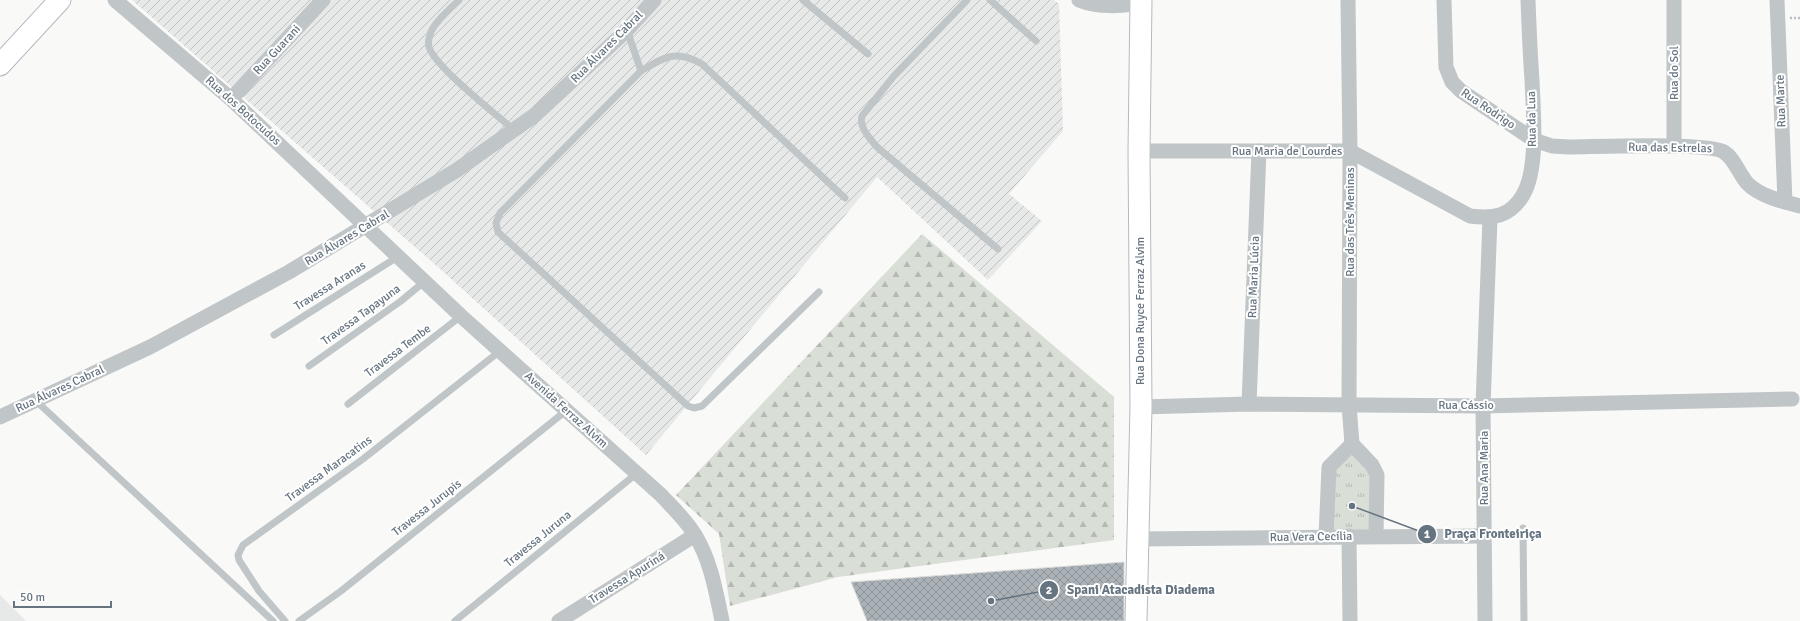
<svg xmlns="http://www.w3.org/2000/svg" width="1800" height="621" font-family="Signika,sans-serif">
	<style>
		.built { fill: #e7e8e8 }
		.industrial { fill: url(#industrial-furrows) }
		.forest { fill: url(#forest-firs) }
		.park { fill: url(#park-tufts) }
		.building { fill: url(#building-cross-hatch); stroke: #dbdbd9 }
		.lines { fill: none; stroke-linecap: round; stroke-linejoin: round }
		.secondary-casing { stroke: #b5babf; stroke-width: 23 }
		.path { stroke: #bbbec0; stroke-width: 2.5; stroke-dasharray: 2 2; stroke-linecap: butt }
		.lane { stroke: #c0c5c8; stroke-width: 7 }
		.street { stroke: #c0c5c8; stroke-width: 15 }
		.secondary { stroke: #fff; stroke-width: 21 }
		.labels { text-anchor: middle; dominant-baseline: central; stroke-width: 4; stroke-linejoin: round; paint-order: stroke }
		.street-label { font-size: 12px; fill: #667480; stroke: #fff }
		.leader { fill: none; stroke: #667480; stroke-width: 1.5 }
		.callout-dot { fill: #667480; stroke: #fff; stroke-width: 1.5 }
		.mark-label { font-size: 12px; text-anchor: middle; font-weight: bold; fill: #fff }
		.callout-label { font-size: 13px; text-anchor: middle; font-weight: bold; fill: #667480; stroke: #fff; stroke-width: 4; stroke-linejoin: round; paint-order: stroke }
	</style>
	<defs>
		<pattern id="industrial-furrows" width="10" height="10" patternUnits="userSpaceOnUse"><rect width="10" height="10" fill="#e7e8e8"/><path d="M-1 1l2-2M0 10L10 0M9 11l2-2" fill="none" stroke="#bfc1c1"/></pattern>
		<pattern id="forest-firs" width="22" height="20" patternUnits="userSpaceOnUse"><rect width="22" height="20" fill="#d9ded6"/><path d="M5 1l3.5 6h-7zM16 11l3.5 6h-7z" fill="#b4b9b3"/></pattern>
		<pattern id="park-tufts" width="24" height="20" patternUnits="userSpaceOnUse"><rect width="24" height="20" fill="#d9ded6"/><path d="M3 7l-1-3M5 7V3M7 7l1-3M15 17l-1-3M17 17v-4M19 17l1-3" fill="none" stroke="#b4b9b3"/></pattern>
		<pattern id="building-cross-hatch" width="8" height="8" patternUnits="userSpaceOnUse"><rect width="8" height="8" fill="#aab2b7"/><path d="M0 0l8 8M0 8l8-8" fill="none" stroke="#8e959a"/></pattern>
	</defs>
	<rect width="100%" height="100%" fill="#f9f9f7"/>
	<!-- built -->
	<polygon class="built" points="0,595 26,621 0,621"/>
	<!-- industrial -->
	<polygon class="industrial" points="132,0 1054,0 1059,4 1063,131 1009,194 1042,221 988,280 877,177 646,455 439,268"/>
	<!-- forest -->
	<polygon class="forest" points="922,234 1114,397 1114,540 838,577 730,606 719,534 676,495"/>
	<!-- park -->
	<polygon class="park" points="1352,444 1372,465 1376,536 1326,537 1328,471"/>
	<!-- building -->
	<polygon class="building" points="1124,562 1124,621 867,621 851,582"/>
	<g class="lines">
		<defs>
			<g id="secondary">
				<polyline points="0,65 60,0"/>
				<polyline points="1136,621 1141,407 1139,151 1141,0"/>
			</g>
		</defs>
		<!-- secondary casing -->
		<use href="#secondary" class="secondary-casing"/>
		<!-- path -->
		<polyline class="path" points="1790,18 1800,18"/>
		<!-- lane -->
		<g class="lane">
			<path d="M 459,0 C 451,8 432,24 430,35 C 429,38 428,44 429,47 C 436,68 496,114 515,131"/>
			<polyline points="803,0 868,54"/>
			<path d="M 967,0 L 893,77 L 862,116 C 859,128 869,137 877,147 L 998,249"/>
			<polyline points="990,0 1036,41"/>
			<polyline points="627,30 641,71 500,213 496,223 498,232 688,406 694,408 702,406 819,292"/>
			<path d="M 641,71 C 664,57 676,49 702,64 L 845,198"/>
			<polyline points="274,335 399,256"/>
			<polyline points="309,366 401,301 425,281"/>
			<polyline points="35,400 273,621"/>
			<polyline points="348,404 461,316"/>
			<polyline points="1523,528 1524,621"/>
			<polyline points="285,621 259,591 239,560 238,555 243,545 363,459 500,351"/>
			<polyline points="299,621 341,591 567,410"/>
			<polyline points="455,621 636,474"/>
		</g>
		<!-- street -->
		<g class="street">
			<path d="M 115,0 L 231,99 L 461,316 L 661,495 C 673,508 686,520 695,535 C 711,561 716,592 722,621"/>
			<path d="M 1079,0 C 1099,8 1121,6 1141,3"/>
			<polyline points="1348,0 1350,151 1349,405 1352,444"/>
			<path d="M 1444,0 L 1446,67 L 1452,82 L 1461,91 L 1534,140 L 1552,146 L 1569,147 C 1594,147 1709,142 1724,152 C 1734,158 1739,174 1747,183 C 1759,196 1784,202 1800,206"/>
			<polyline points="1674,0 1674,146"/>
			<polyline points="1777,0 1785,202"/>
			<polyline points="231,99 323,0"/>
			<path d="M 1139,151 L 1350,151 L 1470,216 C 1493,219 1510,217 1523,195 C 1539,168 1533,110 1532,80 C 1530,53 1529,27 1528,0"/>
			<polyline points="1249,404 1259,151"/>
			<polyline points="1141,407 1249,404 1483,406 1792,399"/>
			<polyline points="0,417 150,347 289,272 457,170 535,115 627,30 654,0"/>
			<polyline points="1352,444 1372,465 1377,475 1376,536"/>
			<polyline points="1349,536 1350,621"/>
			<polyline points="1326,537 1329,467 1352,444"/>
			<polyline points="1138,539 1484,536"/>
			<polyline points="559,621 695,535"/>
			<polyline points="1485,621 1483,406 1490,218"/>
		</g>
		<!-- secondary -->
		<use href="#secondary" class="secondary"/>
	</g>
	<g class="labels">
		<!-- street labels -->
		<g class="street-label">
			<text transform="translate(607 47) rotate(-45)">Rua Álvares Cabral</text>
			<text transform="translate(277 50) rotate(-47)">Rua Guarani</text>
			<text transform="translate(1674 73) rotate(-90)">Rua do Sol</text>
			<text transform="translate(1781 101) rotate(-92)">Rua Marte</text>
			<text transform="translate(1488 109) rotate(34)">Rua Rodrigo</text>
			<text transform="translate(243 111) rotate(42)">Rua dos Botocudos</text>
			<text transform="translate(1532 119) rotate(-91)">Rua da Lua</text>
			<text transform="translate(1670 148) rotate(1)">Rua das Estrelas</text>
			<text x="1287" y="151">Rua Maria de Lourdes</text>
			<text transform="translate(1350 222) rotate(-90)">Rua das Três Meninas</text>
			<text transform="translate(347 238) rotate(-31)">Rua Álvares Cabral</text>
			<text transform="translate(1254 277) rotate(-88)">Rua Maria Lúcia</text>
			<text transform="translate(330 286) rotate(-32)">Travessa Aranas</text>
			<text transform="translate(1140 311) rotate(-90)">Rua Dona Ruyce Ferraz Alvim</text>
			<text transform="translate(361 315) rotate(-36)">Travessa Tapayuna</text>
			<text transform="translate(398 351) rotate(-37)">Travessa Tembe</text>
			<text transform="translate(60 389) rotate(-25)">Rua Álvares Cabral</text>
			<text x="1466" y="405">Rua Cássio</text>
			<text transform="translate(566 410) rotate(42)">Avenida Ferraz Alvim</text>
			<text transform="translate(1484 468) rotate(-90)">Rua Ana Maria</text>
			<text transform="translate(329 469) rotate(-36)">Travessa Maracatins</text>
			<text transform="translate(427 508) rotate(-38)">Travessa Jurupis</text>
			<text transform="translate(1311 537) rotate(-1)">Rua Vera Cecília</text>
			<text transform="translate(538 539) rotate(-39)">Travessa Juruna</text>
			<text transform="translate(627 578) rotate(-32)">Travessa Apuriná</text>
		</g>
	</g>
	<!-- callouts -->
	<path class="leader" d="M1352 506L1427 534M991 601L1049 590"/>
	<g class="callout-dot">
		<circle cx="1352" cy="506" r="4"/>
		<circle cx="991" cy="601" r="4"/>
		<circle cx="1427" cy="534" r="10"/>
		<circle cx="1049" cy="590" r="10"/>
	</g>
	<g class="mark-label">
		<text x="1427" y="538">1</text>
		<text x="1049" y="594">2</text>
	</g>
	<g class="callout-label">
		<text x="1493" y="538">Praça Fronteiriça</text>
		<text x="1141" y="594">Spani Atacadista Diadema</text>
	</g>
	<!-- scale -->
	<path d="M14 601v6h97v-6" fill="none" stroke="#667480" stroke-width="2"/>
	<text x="20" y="601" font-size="12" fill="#667480" stroke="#ffffff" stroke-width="3" paint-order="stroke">50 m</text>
</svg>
